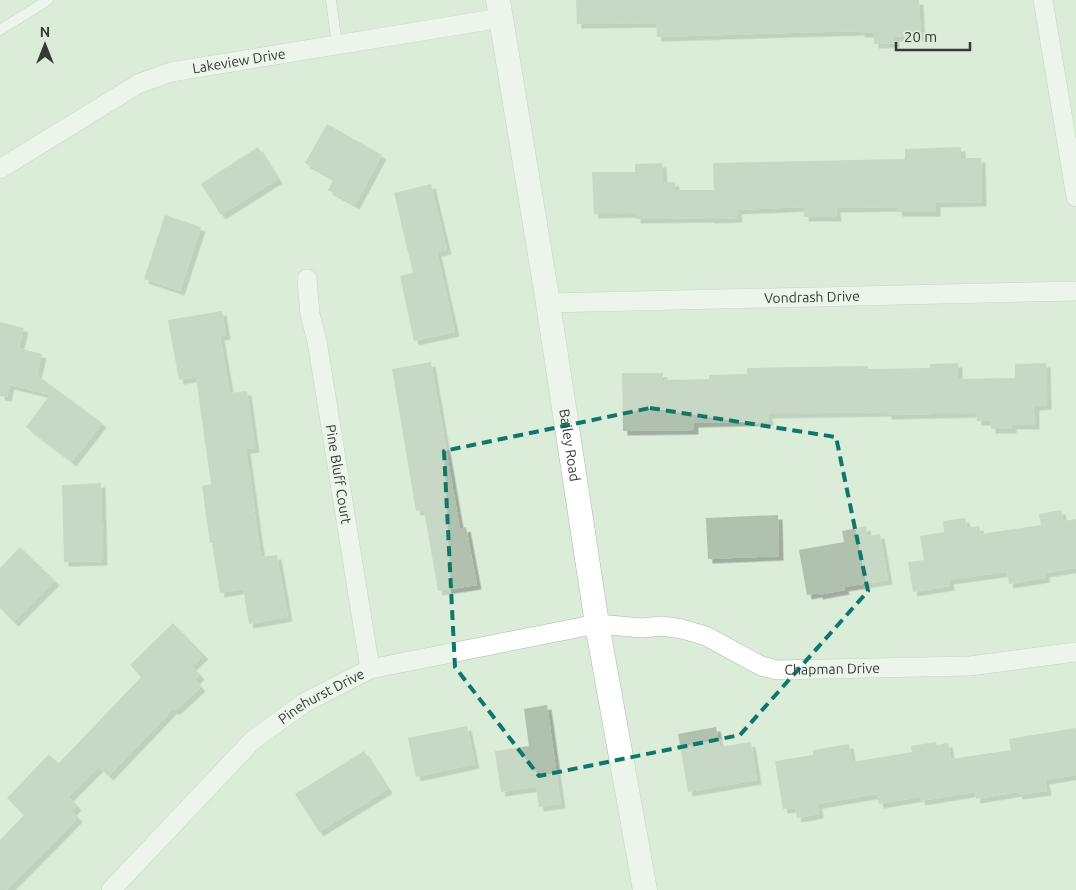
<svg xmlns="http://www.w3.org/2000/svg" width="1076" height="890" font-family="Ubuntu,sans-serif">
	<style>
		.building { fill: #b0c1af; filter: url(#shadow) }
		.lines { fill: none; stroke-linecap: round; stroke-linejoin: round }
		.service-casing { stroke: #a9baa8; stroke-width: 11 }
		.minor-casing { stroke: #a9baa8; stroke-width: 20 }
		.tertiary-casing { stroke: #a9baa8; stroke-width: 25 }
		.service { stroke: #fff; stroke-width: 10 }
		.minor { stroke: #fff; stroke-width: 19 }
		.tertiary { stroke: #fff; stroke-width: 24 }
		.marked { fill: none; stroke: #0f766e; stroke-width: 4; stroke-dasharray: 10 6; stroke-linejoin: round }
		.labels { text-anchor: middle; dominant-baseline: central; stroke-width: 4; stroke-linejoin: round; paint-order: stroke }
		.street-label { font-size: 14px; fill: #343b33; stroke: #dbecd9 }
	</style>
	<defs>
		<filter id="shadow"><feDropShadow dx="4.5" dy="4.5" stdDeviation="0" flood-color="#0004"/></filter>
	</defs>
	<rect width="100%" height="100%" fill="#dbecd9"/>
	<!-- building -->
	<g class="building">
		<polygon points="576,0 919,0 921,36 895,37 895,43 874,44 874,33 860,33 860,31 657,37 656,23 577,24"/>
		<polygon points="327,124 382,155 355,205 328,190 334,179 305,163"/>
		<polygon points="258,147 278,179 221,215 201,184"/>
		<polygon points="961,147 961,158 981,158 982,202 936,203 936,212 898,212 897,207 836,208 837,217 804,217 804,207 737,210 738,218 710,219 710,218 636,219 636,213 594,214 592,172 635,172 635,164 662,163 663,182 675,182 675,190 714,190 713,163 905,159 905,149"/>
		<polygon points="431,184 447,250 437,252 455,332 414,341 400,276 413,273 394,193"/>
		<polygon points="165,215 201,227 180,291 144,279"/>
		<polygon points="222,311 226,335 220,336 230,393 247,391 255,448 246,449 261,557 277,555 288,617 249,624 243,589 220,593 212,543 210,543 202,486 211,484 196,377 179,380 168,320"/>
		<polygon points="0,322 24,328 19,348 42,354 37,375 102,423 72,462 26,427 50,395 10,385 7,397 0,396"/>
		<polygon points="431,362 460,529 466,527 477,585 438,591 424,510 416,511 392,369"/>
		<polygon points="958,363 958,379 1015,378 1015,364 1046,363 1047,405 1035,406 1035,425 1012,425 1012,429 991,429 991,421 977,421 976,413 887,415 887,412 768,414 769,421 694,423 694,430 623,431 622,373 663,373 663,380 709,379 709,375 747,374 747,368 868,366 868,369 930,368 930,364"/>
		<polygon points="101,483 103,561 64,562 62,485"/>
		<polygon points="1061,510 1063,521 1076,519 1076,568 1045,573 1046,578 1009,584 1007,572 949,580 950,586 913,592 908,562 924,560 920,536 944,532 943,521 965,518 967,528 979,526 981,534 1041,525 1039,514"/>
		<polygon points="778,515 779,556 708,559 706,518"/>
		<polygon points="866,526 867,536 880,534 888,580 844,587 845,590 818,595 818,593 807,595 799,550 844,542 842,531"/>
		<polygon points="20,547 55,581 14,622 0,608 0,568"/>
		<polygon points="173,623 204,655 192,666 200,675 195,680 201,687 175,711 173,709 109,776 99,767 69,797 77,806 72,811 78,818 7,890 0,890 0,840 24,815 7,798 49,754 58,764 141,677 130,665"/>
		<polygon points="547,705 561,804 539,807 536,787 501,792 495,751 529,746 524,709"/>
		<polygon points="467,726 475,764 416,777 408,738"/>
		<polygon points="716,727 720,747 751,742 757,780 688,792 678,734"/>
		<polygon points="1076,728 1076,775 1045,780 1047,791 1018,795 1018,792 976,799 975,792 921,801 920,797 879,804 877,794 818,804 819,814 797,818 795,808 783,809 775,761 813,755 813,750 849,744 852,762 912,752 911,746 936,742 937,745 948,743 951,759 1011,750 1009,739"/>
		<polygon points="364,751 388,789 319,832 295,794"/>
	</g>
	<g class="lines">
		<defs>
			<g id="service">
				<polyline points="331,0 337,45"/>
				<polyline points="0,30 48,0"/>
			</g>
			<g id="minor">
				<polyline points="1043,0 1076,197"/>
				<path id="s1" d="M 0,169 L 138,84 L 171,72 L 501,18"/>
				<path id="s2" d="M 307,279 L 310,314 L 317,341 L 370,669"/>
				<path id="s3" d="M 548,303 L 1076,291"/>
				<path id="s4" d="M 111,890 L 253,740 L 304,703 L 370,669 L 597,624 L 642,628 L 662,626 L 682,629 L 706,636 L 761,666 L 777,670 L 970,666 L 1076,652"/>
			</g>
			<g id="tertiary">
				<path id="s5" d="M 498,0 L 548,303 L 597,624 L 645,890"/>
			</g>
		</defs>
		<!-- service casing -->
		<use href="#service" class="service-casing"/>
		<!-- minor casing -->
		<use href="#minor" class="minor-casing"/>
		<!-- tertiary casing -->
		<use href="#tertiary" class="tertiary-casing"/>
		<!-- service -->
		<use href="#service" class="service"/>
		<!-- minor -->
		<use href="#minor" class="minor"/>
		<!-- tertiary -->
		<use href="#tertiary" class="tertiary"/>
	</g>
	<!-- marked area -->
	<path d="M0 0H1076V890H0ZM 650,408 L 836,437 L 868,591 L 740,735 L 539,776 L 455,667 L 444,451 Z" fill="#dbecd9" fill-opacity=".55" fill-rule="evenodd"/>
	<path class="marked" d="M 650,408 L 836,437 L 868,591 L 740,735 L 539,776 L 455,667 L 444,451 Z"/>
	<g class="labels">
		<!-- street labels -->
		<g class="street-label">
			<text stroke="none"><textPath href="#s1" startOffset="266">Lakeview Drive</textPath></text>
			<text stroke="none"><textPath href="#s3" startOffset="264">Vondrash Drive</textPath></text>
			<text stroke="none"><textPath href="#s5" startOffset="451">Bailey Road</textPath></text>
			<text stroke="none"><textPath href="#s2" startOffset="198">Pine Bluff Court</textPath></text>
			<text stroke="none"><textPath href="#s4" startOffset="820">Chapman Drive</textPath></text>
			<text stroke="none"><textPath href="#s4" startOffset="288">Pinehurst Drive</textPath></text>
		</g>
	</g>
	<!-- north arrow -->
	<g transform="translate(45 45)" stroke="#dbecd9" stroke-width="4" paint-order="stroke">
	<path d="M0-4L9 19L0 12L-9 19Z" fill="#343b33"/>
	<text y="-8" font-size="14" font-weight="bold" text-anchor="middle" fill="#343b33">N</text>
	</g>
	<!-- scale -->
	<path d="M896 42v8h74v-8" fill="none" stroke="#343b33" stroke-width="2.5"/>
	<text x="904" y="42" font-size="15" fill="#343b33" stroke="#dbecd9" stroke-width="4" paint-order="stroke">20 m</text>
</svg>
